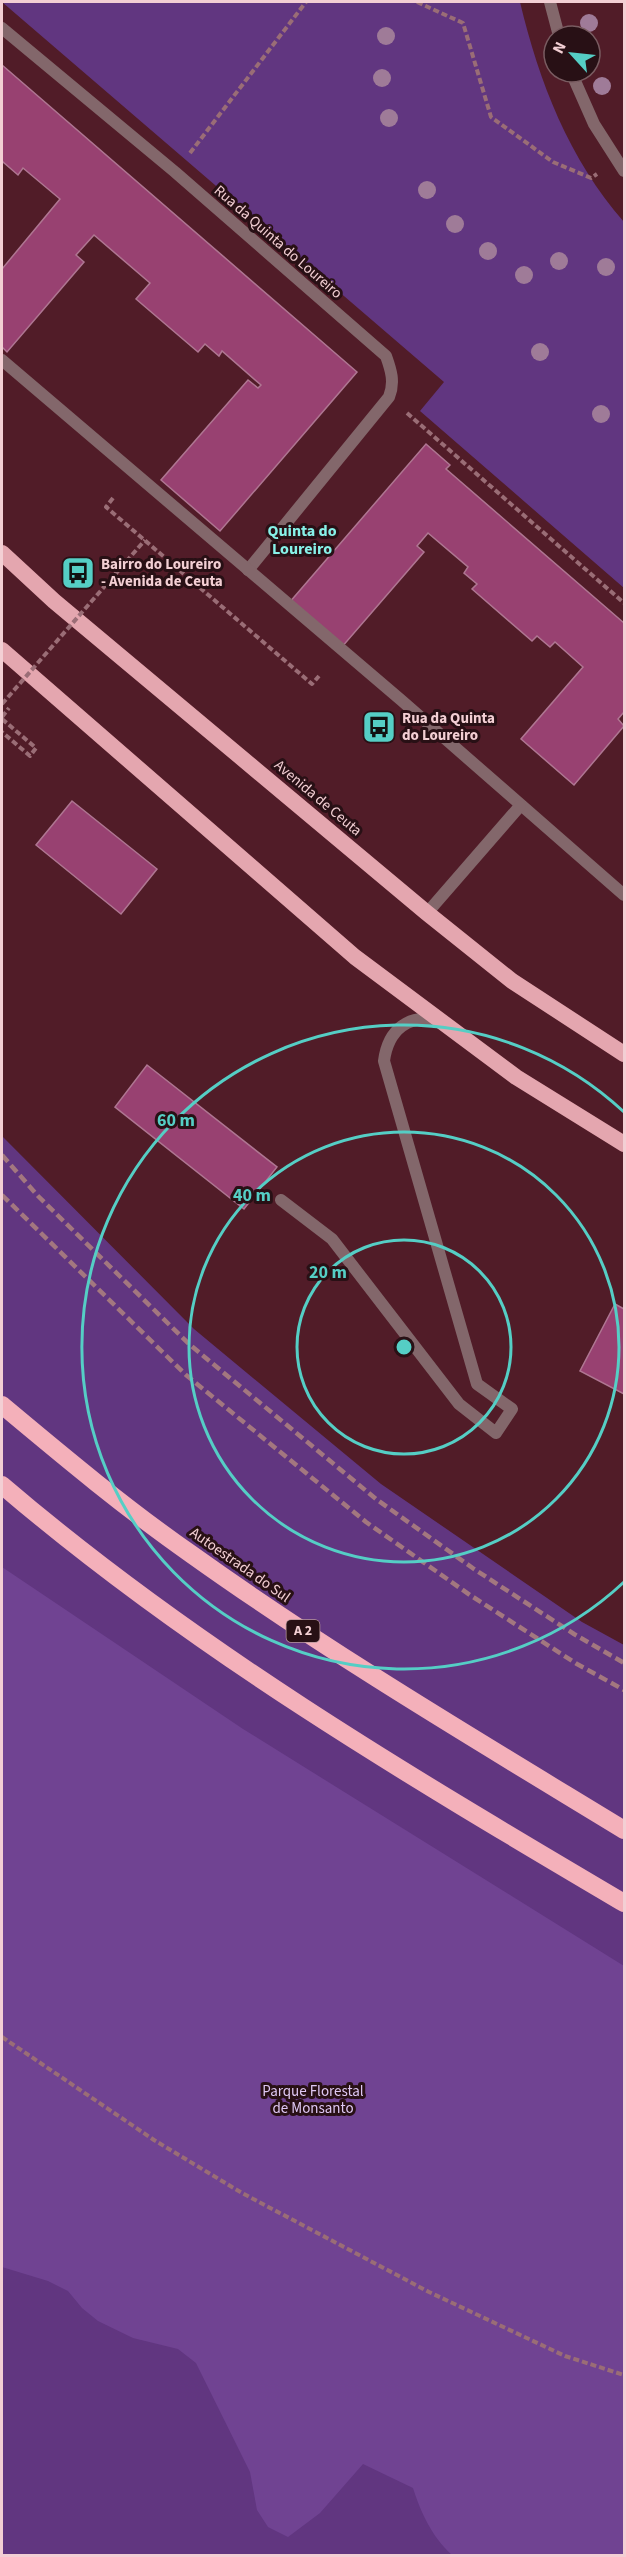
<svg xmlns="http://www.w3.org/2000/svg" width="626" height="2557" font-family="'Source Sans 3',sans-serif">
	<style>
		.green { fill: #613680 }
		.forest { fill: #704392 }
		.building { fill: #984171; stroke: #af7692; stroke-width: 1.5 }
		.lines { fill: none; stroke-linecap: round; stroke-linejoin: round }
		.path { stroke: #9a6d76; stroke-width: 4; stroke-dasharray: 6 3; stroke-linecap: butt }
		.service { stroke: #83676b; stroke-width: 12 }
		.minor { stroke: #83676b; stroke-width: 12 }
		.trunk { stroke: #e4a6af; stroke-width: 16 }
		.motorway { stroke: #f4b0ba; stroke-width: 18 }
		.rail { stroke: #a3777f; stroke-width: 4.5; stroke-dasharray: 9 4.5; stroke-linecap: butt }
		.path-bridge { stroke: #9a6d76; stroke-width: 4; stroke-dasharray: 6 3; stroke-linecap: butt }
		.tree { fill: #9f7b98 }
		.ring { fill: none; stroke: #55cec5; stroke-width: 3 }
		.labels { text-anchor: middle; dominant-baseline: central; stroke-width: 6; stroke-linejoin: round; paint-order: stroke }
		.shield { fill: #281015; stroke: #b6969b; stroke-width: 1.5 }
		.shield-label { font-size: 14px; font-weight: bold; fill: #f3cfd4 }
		.street-label { font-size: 15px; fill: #f3cfd4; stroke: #281015 }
		.poi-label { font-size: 15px; font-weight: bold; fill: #f3cfd4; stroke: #281015; text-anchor: start }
		.park-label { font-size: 15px; fill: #dfc8f4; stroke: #281015 }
		.neighbourhood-label { font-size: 16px; font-weight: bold; fill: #87f1e8; stroke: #281015 }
		.centre { fill: #55cec5; stroke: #281015; stroke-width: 3 }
		.ring-label { font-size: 18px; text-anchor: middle; font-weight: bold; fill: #55cec5; stroke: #281015; stroke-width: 6; stroke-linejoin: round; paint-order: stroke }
	</style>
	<rect width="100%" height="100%" fill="#511c28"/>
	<!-- green -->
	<g class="green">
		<path d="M 2,2 L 520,2 C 539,82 569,159 624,222 L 624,588 L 420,411 L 444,382 Z"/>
		<polygon points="2,1136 194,1329 381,1484 582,1622 624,1645 624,2555 2,2555"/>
	</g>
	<!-- forest -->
	<path class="forest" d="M 2,1567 L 243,1729 L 624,1966 L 624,2555 L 452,2555 C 432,2537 421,2513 413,2488 L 363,2464 L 320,2513 L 288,2537 L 268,2527 L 257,2510 L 250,2472 L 196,2363 L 178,2349 L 133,2338 L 98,2321 L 82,2308 L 68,2291 L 48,2281 L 2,2267 Z"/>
	<!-- building -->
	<g class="building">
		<polygon points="2,65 357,372 220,531 161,480 248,380 258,388 261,385 222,351 219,356 205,344 198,352 136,299 150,283 94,235 76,255 84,262 7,352 2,347 2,269 60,199 23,168 18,175 3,162 2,164"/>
		<polygon points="426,444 450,465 446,469 624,623 624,712 618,719 624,726 574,785 521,739 583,667 555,642 550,647 537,636 532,641 472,589 477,584 464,573 468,567 428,533 417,546 424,552 341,648 289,603"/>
		<polygon points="72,801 157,869 121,914 36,845"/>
		<polygon points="147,1065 277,1167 244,1209 115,1107"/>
		<polygon points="615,1304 624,1309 624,1394 580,1371"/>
	</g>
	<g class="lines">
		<!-- path -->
		<g class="path">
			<polyline points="417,2 463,23 491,117 553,162 591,178 597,174"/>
			<polyline points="190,153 306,2"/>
			<polyline points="407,413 624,603"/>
			<polyline points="113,498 106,507 312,684 319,676"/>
			<polyline points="2,717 9,708"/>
			<polyline points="2,719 36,748 30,756 2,732"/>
			<polyline points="2,2037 154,2140 242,2193 429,2292 565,2356 624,2375"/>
		</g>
		<!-- service -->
		<path class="service" d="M 281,1200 L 332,1239 L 459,1404 L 496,1433 L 512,1409 L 477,1384 L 384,1061 C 388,1030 409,1012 440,1022"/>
		<!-- minor -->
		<g class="minor">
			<polyline points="550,2 559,36"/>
			<path d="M 2,28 L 175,172 L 386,356 C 391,370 395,382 389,397 L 248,570"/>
			<polyline points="571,72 594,124 624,171"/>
			<polyline points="2,360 401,700 624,895"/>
			<polyline points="427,913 520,806"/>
		</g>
		<!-- trunk -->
		<g class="trunk">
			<polyline points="2,553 54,601 427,913 512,981 624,1054"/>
			<polyline points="2,650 355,957 516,1077 624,1144"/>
		</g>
		<!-- motorway -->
		<g class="motorway">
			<path d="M 2,1405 C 63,1456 125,1508 191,1554 C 331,1654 478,1741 624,1830"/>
			<path d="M 2,1485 C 192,1648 409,1776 624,1903"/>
		</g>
		<!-- rail -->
		<g class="rail">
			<polyline points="2,1155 38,1196 189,1344 376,1499 474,1569 574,1634 624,1663"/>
			<polyline points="2,1195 186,1375 366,1522 470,1595 577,1664 624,1690"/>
		</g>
		<!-- path-bridge -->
		<polyline class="path-bridge" points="2,704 145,540"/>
	</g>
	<!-- trees -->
	<g class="tree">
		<circle cx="589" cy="23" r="9"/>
		<circle cx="386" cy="36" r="9"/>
		<circle cx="382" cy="78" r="9"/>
		<circle cx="602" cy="86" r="9"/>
		<circle cx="389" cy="118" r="9"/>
		<circle cx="427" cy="190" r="9"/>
		<circle cx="455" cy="224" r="9"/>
		<circle cx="488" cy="251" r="9"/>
		<circle cx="559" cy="261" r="9"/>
		<circle cx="606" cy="267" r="9"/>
		<circle cx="524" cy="275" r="9"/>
		<circle cx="540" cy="352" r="9"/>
		<circle cx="601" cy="414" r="9"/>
	</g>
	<!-- distance rings -->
	<g class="ring">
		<circle cx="404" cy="1347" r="107"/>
		<circle cx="404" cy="1347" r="215"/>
		<path d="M624 1582A322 322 0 1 1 624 1112"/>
	</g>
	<!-- icons -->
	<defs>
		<symbol id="bus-square" viewBox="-11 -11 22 22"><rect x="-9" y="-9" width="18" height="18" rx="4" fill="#55cec5" stroke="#281015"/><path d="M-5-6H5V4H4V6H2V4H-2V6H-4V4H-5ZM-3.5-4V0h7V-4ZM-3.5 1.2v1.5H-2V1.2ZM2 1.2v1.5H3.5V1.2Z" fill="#111"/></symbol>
	</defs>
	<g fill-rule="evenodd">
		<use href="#bus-square" x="59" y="554" width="38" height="38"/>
		<use href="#bus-square" x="360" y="708" width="38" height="38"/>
	</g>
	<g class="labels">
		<!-- shield labels -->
		<rect class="shield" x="286.5" y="1620" width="33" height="22" rx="4.5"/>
		<g class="shield-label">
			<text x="303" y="1631">A 2</text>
		</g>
		<!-- street labels -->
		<g class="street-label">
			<text transform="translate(278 242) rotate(41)">Rua da Quinta do Loureiro</text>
			<text transform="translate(318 798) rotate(40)">Avenida de Ceuta</text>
			<text transform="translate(240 1565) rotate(35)">Autoestrada do Sul</text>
		</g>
		<!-- poi labels -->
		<g class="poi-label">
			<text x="101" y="564">Bairro do Loureiro<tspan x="101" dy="17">- Avenida de Ceuta</tspan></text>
			<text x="402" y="718">Rua da Quinta<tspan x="402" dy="17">do Loureiro</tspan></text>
		</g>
		<!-- park labels -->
		<g class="park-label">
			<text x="313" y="2091">Parque Florestal<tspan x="313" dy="17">de Monsanto</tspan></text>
		</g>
		<!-- neighbourhood labels -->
		<g class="neighbourhood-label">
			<text x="302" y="531">Quinta do<tspan x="302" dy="18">Loureiro</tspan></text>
		</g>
	</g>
	<circle cx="404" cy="1347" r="9" class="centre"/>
	<g class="ring-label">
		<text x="176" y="1126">60 m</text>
		<text x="252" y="1201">40 m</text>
		<text x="328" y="1278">20 m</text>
	</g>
	<!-- border -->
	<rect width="626" height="2557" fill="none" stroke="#f3cfd4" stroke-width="6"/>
	<!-- north arrow -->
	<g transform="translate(572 54) rotate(297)"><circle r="28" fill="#281015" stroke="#795c61" stroke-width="1.5"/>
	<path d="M0-4.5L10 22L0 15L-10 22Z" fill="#55cec5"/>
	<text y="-9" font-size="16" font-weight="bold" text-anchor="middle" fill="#f3cfd4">N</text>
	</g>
</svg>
